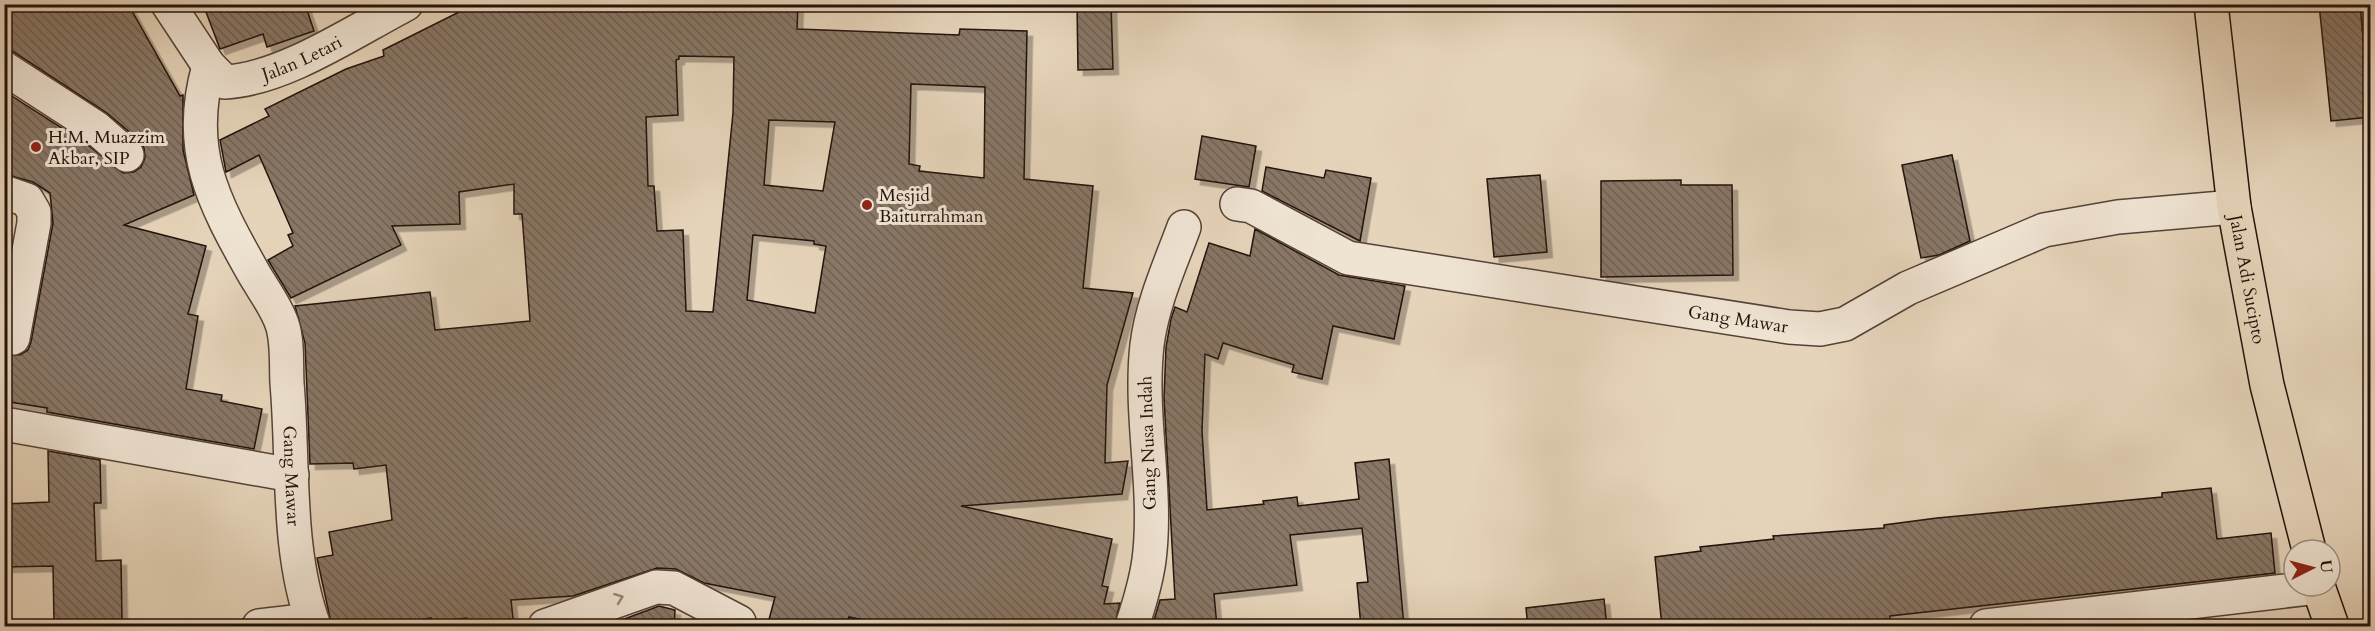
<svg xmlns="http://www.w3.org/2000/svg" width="2375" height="631" font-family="Cardo,serif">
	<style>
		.building { fill: url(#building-back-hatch); stroke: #23120c; stroke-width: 1.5; fill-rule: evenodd; filter: url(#shadow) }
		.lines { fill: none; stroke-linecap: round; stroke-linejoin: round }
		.minor-casing { stroke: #544238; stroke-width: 36 }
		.highway-casing { stroke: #23120c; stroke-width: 36 }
		.minor { stroke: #efe3d2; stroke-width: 33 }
		.highway { stroke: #e6d4ba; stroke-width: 33 }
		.oneway { stroke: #938579 }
		.poi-dot { fill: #8f2418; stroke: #efe3d2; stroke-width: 2 }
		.labels { text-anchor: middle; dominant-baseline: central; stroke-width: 6; stroke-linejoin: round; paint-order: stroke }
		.street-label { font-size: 18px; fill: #23120c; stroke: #efe3d2 }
		.poi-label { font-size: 18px; fill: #23120c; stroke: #efe3d2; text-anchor: start }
	</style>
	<defs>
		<pattern id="building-back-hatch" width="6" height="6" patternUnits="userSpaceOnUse" patternTransform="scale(1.5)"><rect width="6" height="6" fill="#876"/><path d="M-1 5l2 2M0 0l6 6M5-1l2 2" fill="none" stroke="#6f6052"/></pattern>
		<filter id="shadow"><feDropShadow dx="5.5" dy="5.5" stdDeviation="0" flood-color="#0004"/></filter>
	</defs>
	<rect width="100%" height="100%" fill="#e6d4ba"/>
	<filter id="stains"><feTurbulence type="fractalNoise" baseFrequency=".00333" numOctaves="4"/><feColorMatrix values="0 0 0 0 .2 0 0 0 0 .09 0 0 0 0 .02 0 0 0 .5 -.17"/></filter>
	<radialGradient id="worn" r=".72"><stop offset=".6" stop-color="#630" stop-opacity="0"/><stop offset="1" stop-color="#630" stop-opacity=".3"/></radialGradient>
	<!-- building -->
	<g class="building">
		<polygon points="4,4 128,4 180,96 183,95 183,150 194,195 124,225 206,246 188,314 198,316 186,389 222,395 221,401 262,409 254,449 47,412 47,408 4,401 4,354 20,355 28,350 31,342 53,223 50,193 33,182 4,174 4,91 84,142 123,173 134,172 141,167 145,158 144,148 140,141 107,113 14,52 4,49"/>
		<polygon points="203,4 305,4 314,31 267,47 263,34 220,49"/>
		<path d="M 475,4 L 798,4 L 797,29 L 959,35 L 960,29 L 1027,31 L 1024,179 L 1093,186 L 1083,288 L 1133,293 L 1107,385 L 1105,463 L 1128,461 L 1122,494 L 961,506 L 1112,539 L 1102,586 L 1108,587 L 1104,604 L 1120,603 L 1114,627 L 895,627 L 849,617 L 846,627 L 767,627 L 775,597 L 704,583 L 676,569 L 657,568 L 573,596 L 511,600 L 514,627 L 468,627 L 467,618 L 431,622 L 431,618 L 376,627 L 332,627 L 317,558 L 333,555 L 329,532 L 392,520 L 386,465 L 354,469 L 353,463 L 310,464 L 305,343 L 295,306 L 430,292 L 435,330 L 530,321 L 522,214 L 514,214 L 514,184 L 459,192 L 460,224 L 392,226 L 401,245 L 291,298 L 268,260 L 293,246 L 288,235 L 293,233 L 259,155 L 226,172 L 220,140 L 269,116 L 265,109 L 346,69 L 384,56 L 383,50 ZM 679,56 L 734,57 L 733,113 L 713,312 L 686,311 L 683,230 L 657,231 L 654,186 L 648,186 L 646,117 L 678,115 L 676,60 L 679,59 ZM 911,84 L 985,87 L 984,178 L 919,171 L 920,166 L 909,164 ZM 769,120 L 835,122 L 823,191 L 764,185 ZM 753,235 L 814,241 L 814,244 L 826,246 L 815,313 L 747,300 Z"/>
		<polygon points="1077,4 1111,4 1113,69 1078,70"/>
		<polygon points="2319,4 2360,4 2370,117 2331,121"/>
		<polygon points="1202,136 1256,146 1249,187 1195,179"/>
		<polygon points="1952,155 1970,241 1939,255 1921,258 1902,165"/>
		<polygon points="1266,167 1324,178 1326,170 1371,178 1360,241 1262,191"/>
		<polygon points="1540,175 1547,252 1494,257 1487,179"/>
		<polygon points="1681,180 1681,185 1732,185 1733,275 1601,277 1601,181"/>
		<polygon points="1255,229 1339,275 1405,286 1394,339 1333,326 1322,379 1292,372 1294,365 1223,343 1218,359 1205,354 1202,431 1207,510 1264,504 1263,501 1297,497 1298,506 1359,499 1355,463 1389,459 1404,627 1361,627 1357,583 1368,582 1362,528 1290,535 1297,585 1214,594 1217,627 1152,627 1160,600 1175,599 1164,398 1166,347 1171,319 1175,307 1187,312 1209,243 1250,256"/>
		<polygon points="48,451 100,460 101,503 94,503 96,561 121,560 122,620 54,621 53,566 4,567 4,504 49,502"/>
		<polygon points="2211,488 2217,539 2271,533 2275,573 1890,616 1890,619 1831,627 1662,627 1655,557 1701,551 1700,547 1774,539 1773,536 1884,528 1884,525 1937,518 2162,497 2162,493"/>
		<polygon points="1604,599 1607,627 1528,627 1526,608"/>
		<polygon points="659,606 675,610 674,627 603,627"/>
	</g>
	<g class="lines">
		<defs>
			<g id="minor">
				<path id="s1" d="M 168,4 L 209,66 L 225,82 C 284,79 354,31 406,4"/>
				<path id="s2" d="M 209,66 C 185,149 213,201 253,272 C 262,288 276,306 282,324 C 288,341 286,365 287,383 C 294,463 286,550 314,626"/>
				<polyline points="4,68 95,127 127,155"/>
				<polyline points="4,192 27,200 34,212 34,223 13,338"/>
				<path id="s3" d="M 1237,204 L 1251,206 L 1348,258 L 1789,327 L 1820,329 L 1845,324 L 1908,288 L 2044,230 L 2118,217 L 2234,207"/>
				<polyline points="4,424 292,475"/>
				<polyline points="259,626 311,620"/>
				<polyline points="545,626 656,587 674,588 739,622"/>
				<path d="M 1132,626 C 1139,605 1146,582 1149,560 C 1158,489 1139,416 1147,345 C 1152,304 1170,265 1184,227"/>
				<polyline points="1986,626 2318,587"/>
			</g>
			<g id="highway">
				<path id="s4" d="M 2211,4 L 2234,207 L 2267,385 L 2309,550"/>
				<polyline points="2318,586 2332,626"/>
			</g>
		</defs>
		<!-- minor casing -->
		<use href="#minor" class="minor-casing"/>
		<!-- highway casing -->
		<use href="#highway" class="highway-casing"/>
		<!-- minor -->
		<use href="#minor" class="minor"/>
		<!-- highway -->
		<use href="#highway" class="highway"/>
	</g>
	<!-- one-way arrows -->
	<defs><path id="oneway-chevron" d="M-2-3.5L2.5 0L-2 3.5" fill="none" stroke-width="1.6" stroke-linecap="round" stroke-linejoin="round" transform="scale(1.5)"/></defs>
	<use class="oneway" href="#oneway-chevron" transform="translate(619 598) rotate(-20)"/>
	<!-- markers -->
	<g class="poi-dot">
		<circle cx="36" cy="147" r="6"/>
		<circle cx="867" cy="205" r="6"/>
	</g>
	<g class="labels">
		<!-- street labels -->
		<g class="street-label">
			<text stroke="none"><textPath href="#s1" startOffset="178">Jalan Letari</textPath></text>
			<text stroke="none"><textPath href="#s4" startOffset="278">Jalan Adi Sucipto</textPath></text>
			<text stroke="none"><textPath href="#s3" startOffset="519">Gang Mawar</textPath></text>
			<text transform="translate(1148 443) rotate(-92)">Gang Nusa Indah</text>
			<text stroke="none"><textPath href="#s2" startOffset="430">Gang Mawar</textPath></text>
		</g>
		<!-- poi labels -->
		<g class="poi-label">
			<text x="48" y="137">H.M. Muazzim<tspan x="48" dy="21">Akbar, SIP</tspan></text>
			<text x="879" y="195">Mesjid<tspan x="879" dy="21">Baiturrahman</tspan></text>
		</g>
	</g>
	<!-- margin -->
	<rect width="2375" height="631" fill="none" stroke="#e6d4ba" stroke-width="24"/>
	<rect x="6" y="6" width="2363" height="619" fill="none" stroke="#23120c" stroke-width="3"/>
	<rect x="12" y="12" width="2351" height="607" fill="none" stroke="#23120c" stroke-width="1.5"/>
	<!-- north arrow -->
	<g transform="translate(2312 568) rotate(84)"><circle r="28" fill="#efe3d2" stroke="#9d8f83" stroke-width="1.5"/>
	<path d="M0-4.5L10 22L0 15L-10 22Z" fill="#8f2418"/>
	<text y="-9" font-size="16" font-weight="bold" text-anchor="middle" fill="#23120c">U</text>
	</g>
	<rect width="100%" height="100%" filter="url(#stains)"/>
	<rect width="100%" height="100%" fill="url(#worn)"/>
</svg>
